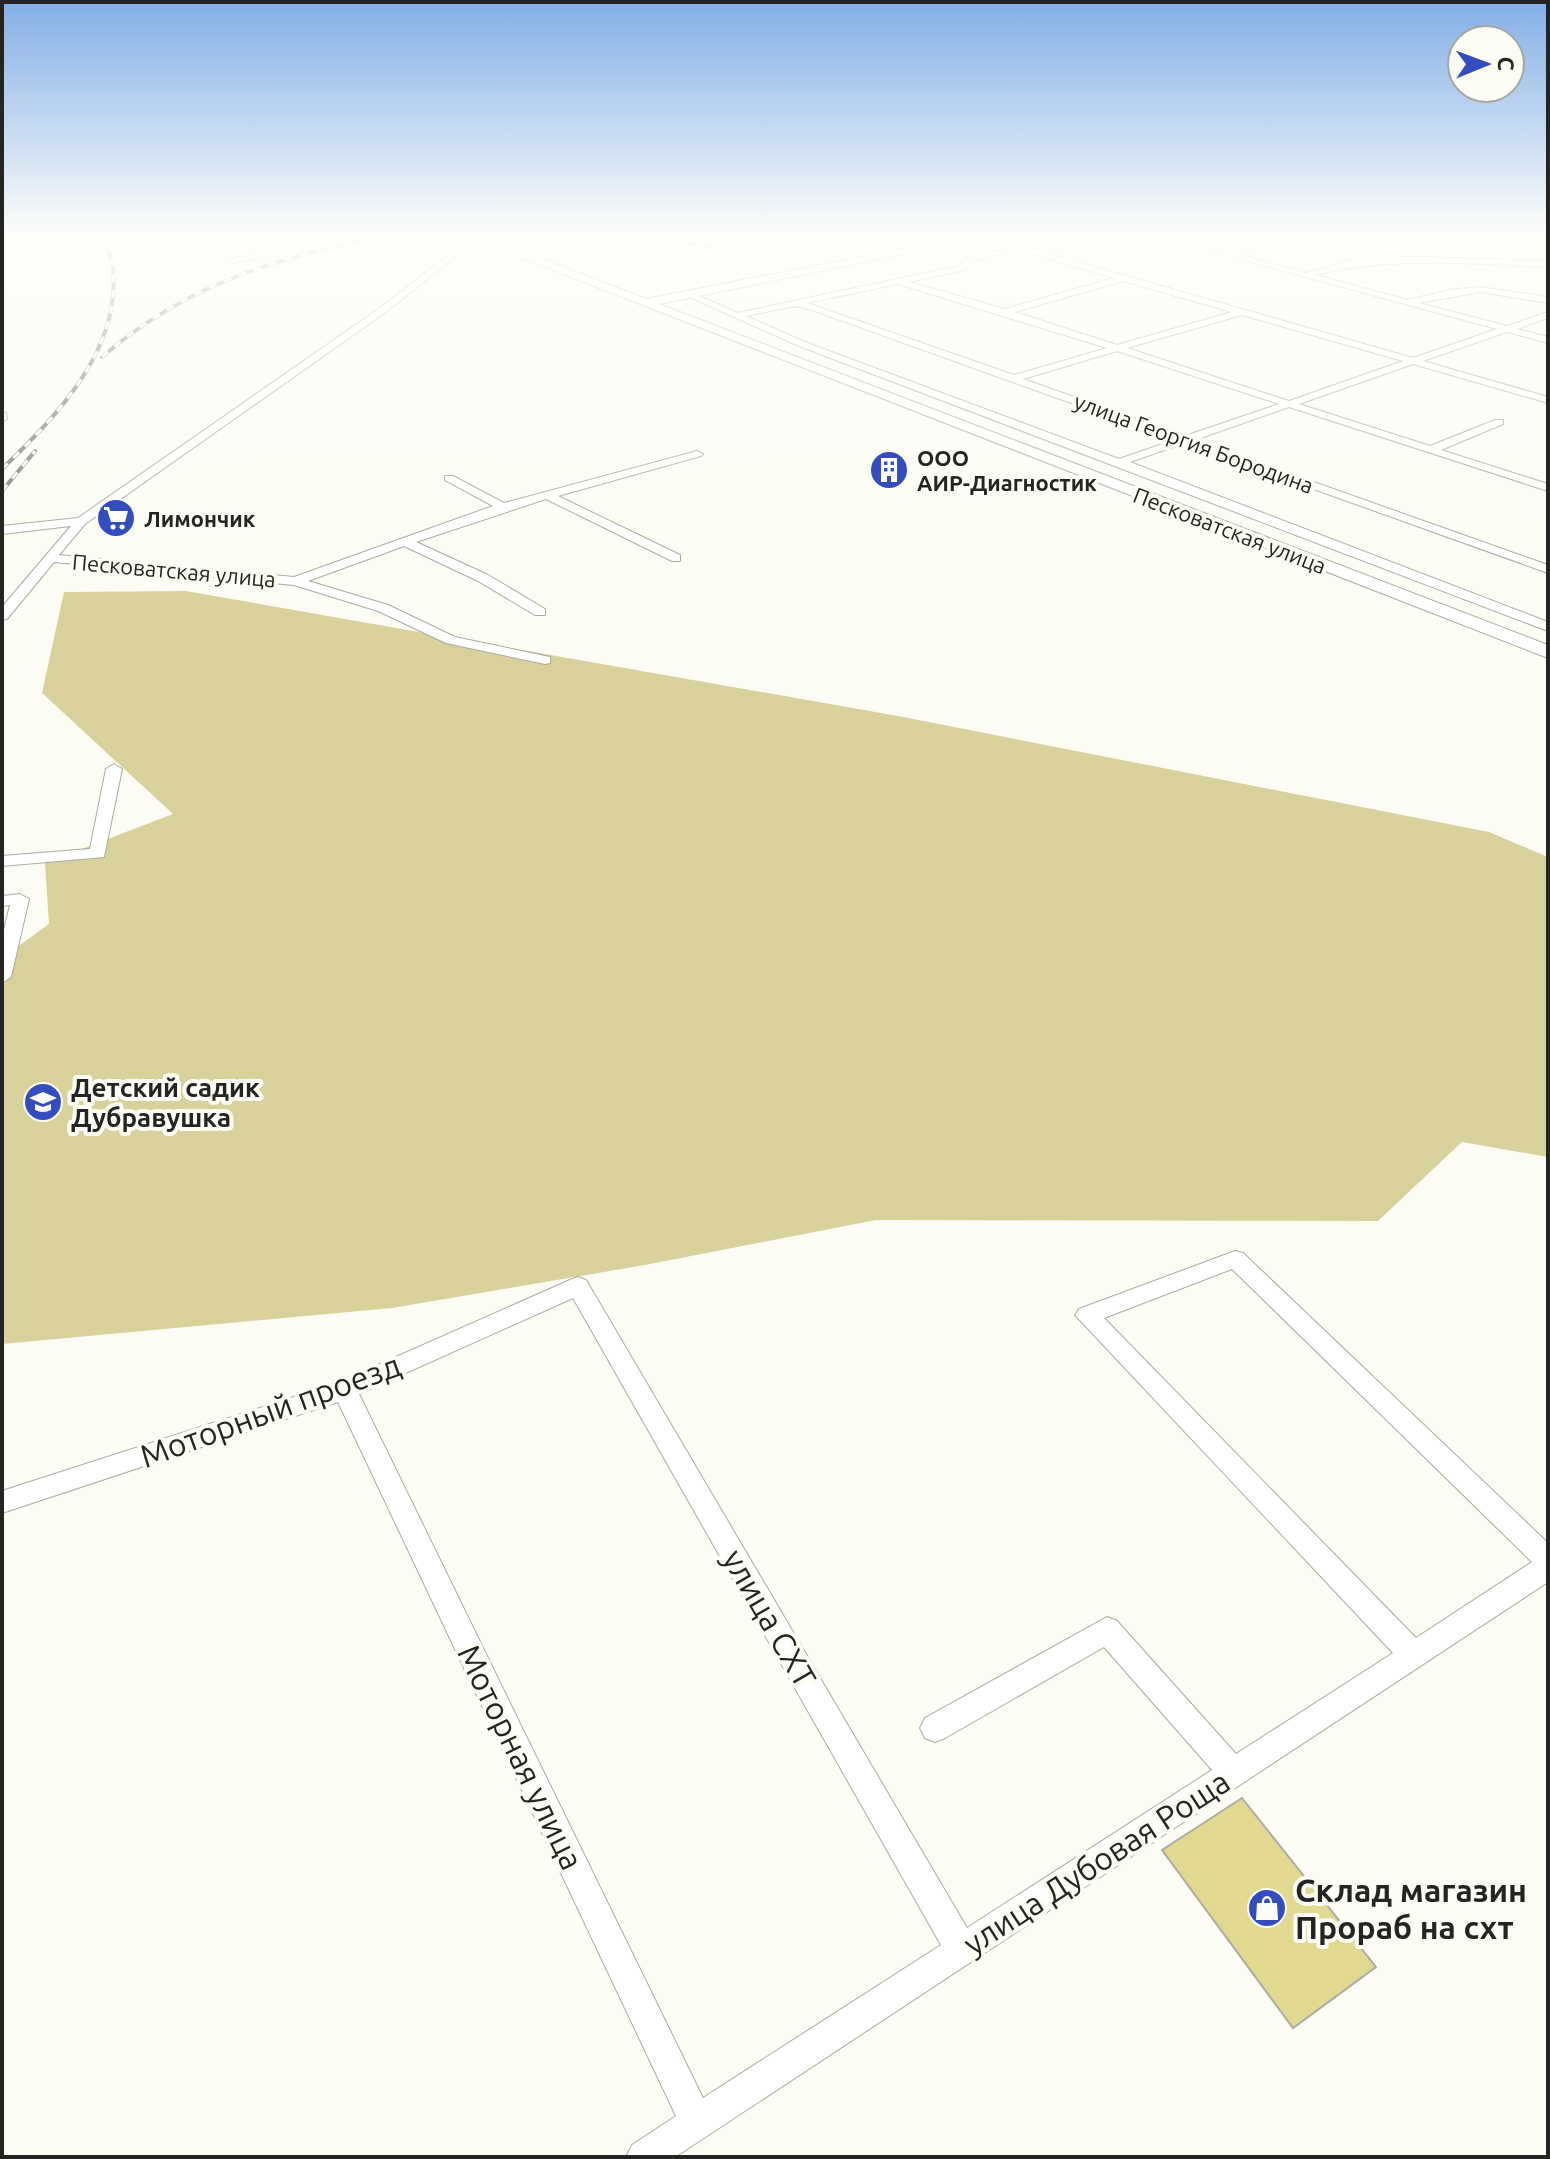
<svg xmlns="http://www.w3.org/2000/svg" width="1550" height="2159" font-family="Ubuntu,sans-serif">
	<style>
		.green { fill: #d8d19b }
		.building { fill: #e2d990; stroke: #abaaa4; stroke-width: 2 }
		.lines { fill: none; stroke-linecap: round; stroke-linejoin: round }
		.minor-casing { stroke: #aaaaa3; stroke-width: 2 }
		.secondary-casing { stroke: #aaaaa3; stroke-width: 2 }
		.minor { fill: #fff; fill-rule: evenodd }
		.secondary { fill: #fff; fill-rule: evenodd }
		.rail-casing { stroke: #82827e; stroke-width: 4 }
		.rail { stroke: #fcfcf5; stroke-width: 3; stroke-dasharray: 8; stroke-linecap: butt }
		.labels { text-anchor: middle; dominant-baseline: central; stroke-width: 8; stroke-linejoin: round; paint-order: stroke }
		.far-street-label { font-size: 22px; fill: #242422; stroke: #fcfcf5 }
		.far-poi-label { font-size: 22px; font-weight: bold; fill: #242422; stroke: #fcfcf5; text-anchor: start }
		.poi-label { font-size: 26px; font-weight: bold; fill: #242422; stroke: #fcfcf5; text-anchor: start }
		.near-street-label { font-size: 32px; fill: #242422; stroke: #fcfcf5 }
		.near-poi-label { font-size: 32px; font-weight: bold; fill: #242422; stroke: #fcfcf5; text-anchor: start }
	</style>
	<rect width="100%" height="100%" fill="#fcfcf5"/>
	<!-- green -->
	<polygon class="green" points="186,591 898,716 1489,832 1548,857 1548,1157 1462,1142 1378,1221 876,1220 645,1265 392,1308 2,1344 2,958 49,924 45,863 173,814 42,693 64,592"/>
	<!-- building -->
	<polygon class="building" points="1242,1798 1376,1967 1293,2028 1162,1850"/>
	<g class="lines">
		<defs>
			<g id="minor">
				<polygon points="254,233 262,233 258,238 258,248 266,252 266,256 228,264 228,260 256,253 250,249 250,238"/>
				<path d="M 1124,233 L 1143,233 L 1043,252 L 1413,358 L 1497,329 L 1144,233 C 1173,233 1211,255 1235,252 C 1268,249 1298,233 1332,233 L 1242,255 L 1306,273 L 1353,260 L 1389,256 L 1548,261 L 1548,267 C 1469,264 1392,256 1315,275 L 1408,300 L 1449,290 L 1480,287 L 1548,297 L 1548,303 L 1480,292 L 1419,303 L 1507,326 L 1548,312 L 1548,318 L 1517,329 L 1548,337 L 1548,343 L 1507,332 L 1423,361 L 1548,397 L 1548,403 L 1413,364 L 1299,404 L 1430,446 L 1495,420 L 1503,420 L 1503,424 L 1441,450 L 1548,484 L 1548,491 L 1289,407 L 1195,440 L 1548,565 L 1548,573 L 1185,443 L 1130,462 L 1548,622 L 1548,631 L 799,346 L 683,294 L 690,292 L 738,313 L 958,266 L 965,258 L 1010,248 L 977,239 L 980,235 L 1034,250 ZM 1018,250 L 1114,278 L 1005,309 L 909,282 L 964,270 L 971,262 ZM 1123,281 L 1232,312 L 1117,345 L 1015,312 ZM 898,284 L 1107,348 L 1014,375 L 807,303 ZM 795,306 L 812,310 L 1174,440 L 1119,459 L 805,342 L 746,316 ZM 1242,315 L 1403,361 L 1289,401 L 1127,348 ZM 1117,351 L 1279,404 L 1185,436 L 1023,379 Z"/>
				<polygon points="1483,233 1498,233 1548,245 1548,249"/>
				<polygon points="474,236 477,240 383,314 85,524 59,555 294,577 493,506 445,480 445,476 453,476 504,503 697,451 703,454 701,456 558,496 680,555 680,561 672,561 546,499 416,542 488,575 545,609 545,615 535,615 478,581 404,546 308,581 388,605 455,637 550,657 550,663 545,664 446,643 378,611 294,585 54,562 7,619 2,620 2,607 71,526 2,534 2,526 78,518 377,310"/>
				<polygon points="2,412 6,413 7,419 2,422"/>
				<polygon points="114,764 122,769 104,857 2,866 2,856 90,849 106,769"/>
				<polygon points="20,894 29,899 11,977 2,983 2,938 10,905 2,906 2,896"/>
				<path d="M 1235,1251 L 1243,1253 L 1548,1543 L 1548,1582 L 675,2157 L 626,2157 L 632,2145 L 676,2116 L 338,1402 L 2,1513 L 2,1491 L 337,1383 L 570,1280 L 578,1277 L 586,1280 L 967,1928 L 1212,1770 L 1104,1647 L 945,1738 L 935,1742 L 925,1738 L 920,1728 L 925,1718 L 1107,1617 L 1117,1621 L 1236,1754 L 1393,1653 L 1075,1315 L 1079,1309 ZM 1232,1269 L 1532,1562 L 1416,1638 L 1104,1318 ZM 573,1298 L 941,1945 L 703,2098 L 359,1394 Z"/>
			</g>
			<polygon id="secondary" points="458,233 475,233 646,299 983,233 1008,233 659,304 1548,645 1548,658"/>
		</defs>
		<!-- minor casing -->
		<use href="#minor" class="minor-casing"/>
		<!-- secondary casing -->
		<use href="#secondary" class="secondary-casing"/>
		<!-- minor -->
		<use href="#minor" class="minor"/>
		<!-- secondary -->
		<use href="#secondary" class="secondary"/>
		<defs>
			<g id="rail">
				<polyline points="651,233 713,248"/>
				<path d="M 102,357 C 188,282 284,256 393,233"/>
				<path d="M 2,469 C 56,417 121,350 113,269 C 111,257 106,244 102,233"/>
				<polyline points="2,491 35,451"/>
			</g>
		</defs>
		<!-- rail casing -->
		<use href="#rail" class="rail-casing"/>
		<!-- rail -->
		<use href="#rail" class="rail"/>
	</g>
	<!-- sky -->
	<linearGradient id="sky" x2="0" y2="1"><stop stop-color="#83aee6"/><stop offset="0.44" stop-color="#fefefa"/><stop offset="1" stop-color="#fefefa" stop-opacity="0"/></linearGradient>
	<rect width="1550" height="535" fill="url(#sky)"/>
	<!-- icons -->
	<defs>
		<symbol id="building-disc" viewBox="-11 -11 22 22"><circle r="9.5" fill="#334dbe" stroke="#fcfcf5"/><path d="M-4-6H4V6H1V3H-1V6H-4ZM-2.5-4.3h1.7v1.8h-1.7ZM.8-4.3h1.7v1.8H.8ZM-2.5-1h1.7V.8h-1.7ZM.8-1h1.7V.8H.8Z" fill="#fff"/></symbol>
		<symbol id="supermarket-disc" viewBox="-11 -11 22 22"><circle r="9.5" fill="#334dbe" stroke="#fcfcf5"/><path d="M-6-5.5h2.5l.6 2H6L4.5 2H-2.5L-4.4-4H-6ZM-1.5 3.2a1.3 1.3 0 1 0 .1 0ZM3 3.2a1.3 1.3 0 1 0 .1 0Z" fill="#fff"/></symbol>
		<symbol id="school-disc" viewBox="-11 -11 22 22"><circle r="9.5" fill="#334dbe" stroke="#fcfcf5"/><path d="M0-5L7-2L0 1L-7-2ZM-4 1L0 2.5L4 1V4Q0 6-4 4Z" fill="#fff"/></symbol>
		<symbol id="shop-disc" viewBox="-11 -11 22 22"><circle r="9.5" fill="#334dbe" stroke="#fcfcf5"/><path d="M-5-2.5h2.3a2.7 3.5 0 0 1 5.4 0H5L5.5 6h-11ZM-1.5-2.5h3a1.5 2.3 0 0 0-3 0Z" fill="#fff"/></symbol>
	</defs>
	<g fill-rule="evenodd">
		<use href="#building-disc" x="867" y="448" width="44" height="44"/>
		<use href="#supermarket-disc" x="94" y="496" width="44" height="44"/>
		<use href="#school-disc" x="21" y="1080" width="44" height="44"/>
		<use href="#shop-disc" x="1245" y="1886" width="44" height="44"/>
	</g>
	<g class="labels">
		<!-- far-street labels -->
		<g class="far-street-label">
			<text transform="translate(1194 443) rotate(20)">улица Георгия Бородина</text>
			<text transform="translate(1230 530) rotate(21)">Песковатская улица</text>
			<text transform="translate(174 570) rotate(5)">Песковатская улица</text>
		</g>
		<!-- far-poi labels -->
		<g class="far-poi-label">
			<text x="917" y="457">ООО<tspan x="917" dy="25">АИР-Диагностик</tspan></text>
			<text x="144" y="518">Лимончик</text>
		</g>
		<!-- poi labels -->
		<g class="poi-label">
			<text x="71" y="1087">Детский садик<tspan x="71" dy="30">Дубравушка</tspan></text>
		</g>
		<!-- near-street labels -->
		<g class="near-street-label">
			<text transform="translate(270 1410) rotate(-20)">Моторный проезд</text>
			<text transform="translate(770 1618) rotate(60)">улица СХТ</text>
			<text transform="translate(521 1757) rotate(64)">Моторная улица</text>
			<text transform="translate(1096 1862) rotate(-33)">улица Дубовая Роща</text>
		</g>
		<!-- near-poi labels -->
		<g class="near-poi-label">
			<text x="1295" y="1890">Склад магазин<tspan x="1295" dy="37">Прораб на схт</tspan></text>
		</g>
	</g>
	<!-- border -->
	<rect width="1550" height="2159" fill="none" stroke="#242422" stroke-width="8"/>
	<!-- north arrow -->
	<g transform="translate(1486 64) rotate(89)"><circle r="38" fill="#fcfcf5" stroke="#a6a6a1" stroke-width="2"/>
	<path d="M0-6L14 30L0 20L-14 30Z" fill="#334dbe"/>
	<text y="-12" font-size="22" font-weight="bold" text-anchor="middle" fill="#242422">С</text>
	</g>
</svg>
